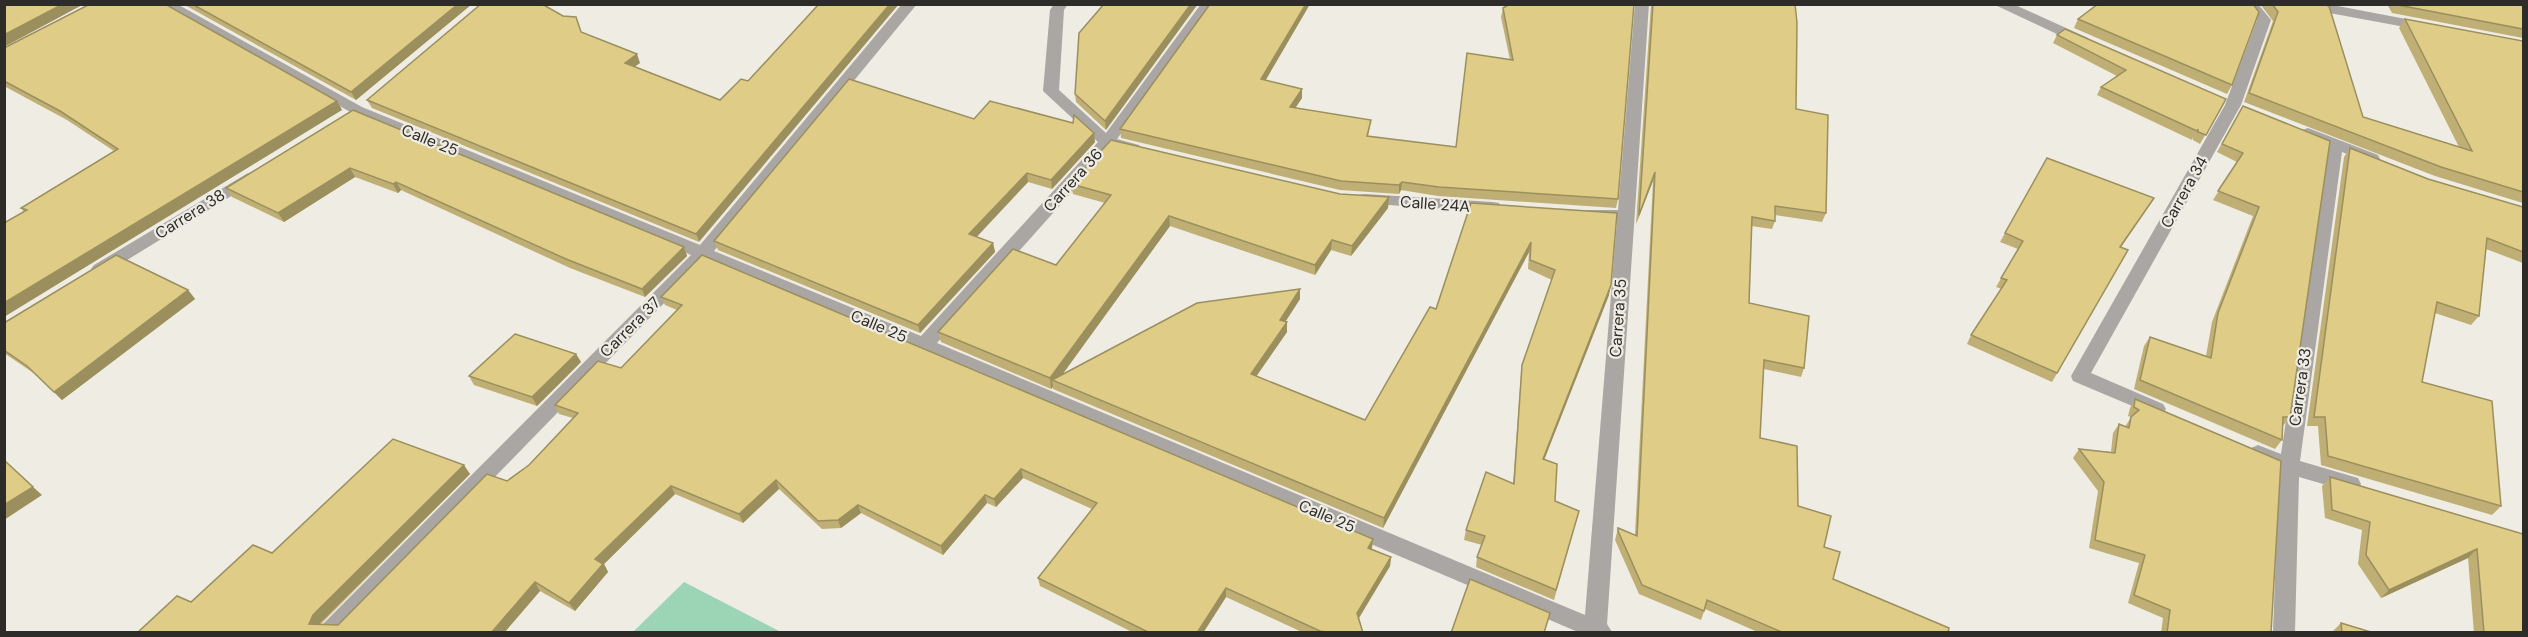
<svg xmlns="http://www.w3.org/2000/svg" width="2528" height="637" font-family="'DM Sans',sans-serif">
	<style>
		.green { fill: #9bd5b6 }
		.lines { fill: none; stroke-linecap: round; stroke-linejoin: round }
		.street { fill: #aaa6a4; fill-rule: evenodd }
		.wall { fill: #bfaf74 }
		.shaded-wall { fill: #9b8f5e }
		.building { fill: #decc87; stroke: #9b8f5e; stroke-width: 1.5 }
		.labels { text-anchor: middle; dominant-baseline: central; stroke-width: 4.5; stroke-linejoin: round; paint-order: stroke }
		.street-label { font-size: 16px; fill: #2d2c29; stroke: #eeece3 }
	</style>
	<rect width="100%" height="100%" fill="#eeece3"/>
	<!-- green -->
	<polygon class="green" points="684,582 781,632 633,632"/>
	<g class="lines">
		<!-- street -->
		<g class="street">
			<polygon points="159,4 177,4 362,107 700,245 902,4 917,4 714,251 921,336 1098,142 1043,91 1050,10 1054,4 1068,4 1064,10 1059,90 1106,133 1201,4 1215,4 1117,139 1139,145 1141,148 1139,151 1133,153 1111,148 937,343 1585,615 1617,221 1586,218 1584,214 1586,210 1618,210 1635,4 1649,4 1607,624 1612,632 1578,632 705,261 344,632 319,632 322,625 691,255 352,113"/>
			<polygon points="1993,4 2013,4 2088,38 2090,41 2088,44 2078,44"/>
			<polygon points="2243,4 2258,4 2271,20 2241,105 2091,373 2163,404 2166,409 2163,414 2156,416 2073,381 2071,376 2225,105 2257,20"/>
			<polygon points="2295,4 2327,4 2427,23 2434,27 2427,31 2302,8"/>
			<polygon points="2308,128 2378,155 2380,159 2372,164 2342,152 2300,461 2358,478 2361,484 2358,490 2351,492 2299,477 2295,632 2273,632 2279,470 2251,458 2248,453 2251,448 2258,445 2281,454 2327,146 2302,136 2300,133 2302,130"/>
			<polygon points="248,173 254,174 256,178 254,182 106,273 94,273 91,269 94,265"/>
			<polygon points="1365,194 1493,202 1499,203 1501,207 1499,211 1493,212 1359,203 1357,199 1359,195"/>
		</g>
	</g>
	<!-- wall -->
	<g class="wall">
		<polygon points="183,4 472,4 356,100"/>
		<polygon points="1104,4 1106,130 1076,102 1075,94"/>
		<polygon points="1310,4 1265,81 1302,98 1295,108 1371,120 1368,137 1456,147 1510,60 1501,17 1503,8 1618,199 1616,208 1438,196 1401,190 1399,194 1340,190 1121,138 1120,129"/>
		<polygon points="1651,4 1795,4 1796,109 1826,213 1822,222 1775,215 1775,221 1772,229 1751,226 1749,303 1804,368 1801,377 1764,369 1760,438 1798,506 1824,547 1833,579 1948,633 1760,633 1705,609 1701,620 1639,594 1615,540 1618,528 1635,535 1653,181 1636,224"/>
		<polygon points="2260,4 2321,4 2363,117 2459,147 2399,28 2405,19 2523,41 2523,203 2435,176 2244,102 2273,21"/>
		<polygon points="2387,4 2523,4 2523,38 2392,13"/>
		<polygon points="2078,19 2232,85 2227,94 2074,28"/>
		<polygon points="582,32 640,63 634,67 699,242 372,108 367,100"/>
		<polygon points="2057,35 2226,99 2200,144 2193,140 2193,137 2192,140 2097,95 2101,87 2117,76 2053,43"/>
		<polygon points="4,48 337,101 342,110 24,212 21,208 114,151 67,120 4,86"/>
		<polygon points="2243,106 2290,417 2283,426 2282,440 2275,449 2134,389 2144,346 2150,337 2206,356 2212,322 2253,216 2213,200 2237,162 2217,152"/>
		<polygon points="353,110 684,247 687,256 645,297 570,268 401,190 398,193 355,177 284,222 232,197 226,188"/>
		<polygon points="974,119 1073,123 1095,142 1052,189 1028,182 976,237 993,243 995,252 920,333 718,250 714,241"/>
		<polygon points="2350,148 2428,179 2523,207 2523,263 2486,249 2479,316 2471,325 2435,313 2422,382 2501,506 2492,515 2321,465 2318,426 2307,426 2344,157"/>
		<polygon points="1071,184 1340,194 1389,197 1388,208 1351,256 1331,250 1315,275 1170,226 1062,374 1300,299 1285,322 1287,332 1256,376 1365,420 1436,309 1471,203 1609,295 1544,459 1555,501 1579,511 1554,600 1476,567 1477,557 1482,545 1464,540 1466,530 1513,484 1521,375 1522,365 1552,280 1528,269 1529,252 1383,528 1053,389 1053,387 1051,389 941,342 938,332 1056,265 1105,203 1073,194"/>
		<polygon points="2154,198 2120,247 2128,250 2052,382 1967,344 1971,335 2002,289 1996,287 2018,249 2000,242 2005,233"/>
		<polygon points="188,290 195,299 62,400 35,374 4,353 4,323"/>
		<polygon points="661,297 1373,539 1372,549 1391,557 1390,566 1359,618 1363,633 1304,633 1226,597 1203,633 1134,633 1040,586 1038,578 1092,509 1023,478 996,507 987,503 943,555 861,513 841,528 822,529 779,489 743,523 675,494 604,564 608,572 575,611 540,591 504,633 137,633 191,602 272,553 470,474 320,625 338,625 507,481 529,465 573,418 559,414 555,405 621,368 677,310 665,305"/>
		<polygon points="576,354 581,362 537,406 474,385 469,376"/>
		<polygon points="2135,399 2271,633 2161,633 2163,618 2128,603 2139,563 2089,548 2098,491 2073,458 2079,449 2111,452 2113,433 2119,424 2125,427 2131,417 2128,416 2130,408"/>
		<polygon points="2330,477 2523,534 2523,633 2474,633 2468,558 2381,598 2358,564 2362,530 2325,518 2322,486"/>
		<polygon points="2341,623 2374,633 2333,633 2333,631"/>
	</g>
	<!-- shaded-wall -->
	<g class="shaded-wall">
		<polygon points="63,4 84,4 4,47 4,35"/>
		<polygon points="458,4 472,4 356,100 351,92"/>
		<polygon points="890,4 899,4 699,242 696,234"/>
		<polygon points="1191,4 1198,4 1106,130 1105,121"/>
		<polygon points="1306,4 1310,4 1261,88 1261,79"/>
		<polygon points="637,54 640,63 628,71 625,63"/>
		<polygon points="1302,89 1302,98 1290,116 1290,107"/>
		<polygon points="337,101 342,110 4,317 4,303"/>
		<polygon points="1094,133 1095,142 1052,189 1051,180"/>
		<polygon points="350,168 355,177 284,222 278,213"/>
		<polygon points="1655,172 1653,181 1636,224 1639,215"/>
		<polygon points="1027,173 1028,182 971,243 969,234"/>
		<polygon points="396,182 401,190 398,193 393,184"/>
		<polygon points="1402,182 1401,190 1399,194 1399,185"/>
		<polygon points="1389,197 1388,208 1351,256 1352,246"/>
		<polygon points="2154,198 2148,207 2115,256 2120,247"/>
		<polygon points="1169,216 1170,226 1057,382 1052,380 1053,387 1051,389 1050,378"/>
		<polygon points="1332,240 1331,250 1315,275 1315,265"/>
		<polygon points="1531,242 1529,252 1383,528 1384,518"/>
		<polygon points="993,243 995,252 920,333 918,325"/>
		<polygon points="684,247 687,256 645,297 642,289"/>
		<polygon points="1611,285 1609,295 1541,468 1543,459"/>
		<polygon points="1300,289 1300,299 1280,330 1280,320"/>
		<polygon points="188,290 195,299 62,400 54,392"/>
		<polygon points="1287,322 1287,332 1251,384 1251,374"/>
		<polygon points="576,354 581,362 537,406 532,397"/>
		<polygon points="464,465 470,474 320,623 317,633 309,624 313,615"/>
		<polygon points="1021,469 1023,478 996,507 994,499"/>
		<polygon points="776,480 779,489 743,523 739,514"/>
		<polygon points="671,486 675,494 604,564 608,572 575,611 569,603 595,559"/>
		<polygon points="33,487 42,495 4,520 4,505"/>
		<polygon points="985,495 987,503 943,555 941,546"/>
		<polygon points="858,505 861,513 841,528 838,520"/>
		<polygon points="1373,539 1372,547 1368,556 1368,548"/>
		<polygon points="2477,549 2468,558 2381,598 2389,590"/>
		<polygon points="1391,557 1390,566 1357,621 1357,613"/>
		<polygon points="535,582 540,591 504,633 491,633"/>
		<polygon points="1226,588 1226,597 1203,633 1197,633"/>
	</g>
	<!-- building -->
	<g class="building">
		<polygon points="4,4 63,4 4,35"/>
		<polygon points="90,4 165,4 337,101 4,303 4,223 27,210 21,208 118,149 60,111 4,81 4,48"/>
		<polygon points="192,4 458,4 351,92"/>
		<polygon points="481,4 542,4 563,16 576,17 581,32 637,54 625,63 720,100 741,79 748,81 819,4 890,4 696,234 367,100"/>
		<polygon points="1104,4 1191,4 1105,121 1075,94 1079,33"/>
		<polygon points="1210,4 1306,4 1261,79 1302,89 1290,107 1371,120 1367,136 1456,147 1467,53 1513,60 1503,8 1510,4 1634,4 1618,199 1439,187 1402,182 1399,185 1341,181 1120,129"/>
		<polygon points="1653,4 1795,4 1797,23 1796,109 1828,115 1826,213 1775,206 1775,221 1752,217 1749,303 1809,316 1804,368 1764,360 1760,438 1797,446 1798,506 1831,516 1824,547 1840,552 1833,579 1949,628 1948,633 1784,633 1707,600 1704,611 1642,585 1618,531 1618,528 1637,536 1655,172 1639,215"/>
		<polygon points="2098,4 2253,4 2259,12 2232,85 2078,19"/>
		<polygon points="2272,4 2321,4 2329,6 2363,117 2472,151 2405,19 2523,41 2523,192 2441,167 2249,93 2278,12"/>
		<polygon points="2397,4 2523,4 2523,29 2398,5"/>
		<polygon points="2065,29 2226,99 2206,135 2198,132 2198,129 2197,131 2101,87 2126,70 2057,35"/>
		<polygon points="849,79 974,119 990,101 1073,123 1074,115 1094,133 1051,180 1027,173 969,234 993,243 918,325 714,241"/>
		<polygon points="2243,106 2330,141 2290,417 2283,417 2282,440 2140,380 2150,337 2211,358 2218,313 2259,207 2218,191 2243,153 2222,144"/>
		<polygon points="353,110 684,247 642,289 566,259 396,182 393,184 350,168 278,213 226,188"/>
		<polygon points="1111,140 1340,194 1389,197 1352,246 1332,240 1315,265 1169,216 1050,378 938,332 1013,249 1056,265 1111,195 1071,184"/>
		<polygon points="2350,148 2428,179 2523,207 2523,252 2487,238 2479,316 2437,302 2422,382 2492,401 2501,506 2328,456 2325,417 2314,417"/>
		<polygon points="2047,158 2154,198 2120,247 2128,250 2057,373 1971,335 2007,280 2001,278 2023,241 2005,233"/>
		<polygon points="1471,203 1617,213 1611,285 1543,459 1557,464 1555,501 1579,511 1556,590 1477,557 1485,536 1466,530 1486,472 1514,484 1522,365 1555,270 1530,260 1531,242 1384,518 1052,380 1197,303 1300,289 1280,320 1287,322 1251,374 1365,420 1430,307 1436,309"/>
		<polygon points="116,255 188,290 54,392 27,366 4,350 4,323"/>
		<polygon points="702,255 1373,539 1368,548 1391,557 1357,613 1363,633 1330,633 1320,631 1226,588 1197,633 1150,633 1038,578 1097,503 1021,469 994,499 985,495 941,546 858,505 838,520 818,521 776,480 739,514 671,486 595,559 603,564 569,603 535,582 491,633 137,633 177,596 191,602 253,545 272,553 393,439 464,465 313,615 309,624 338,625 487,474 507,481 529,465 578,413 555,405 598,361 621,368 682,305 661,297"/>
		<polygon points="515,334 576,354 532,397 469,376"/>
		<polygon points="2135,399 2281,461 2271,633 2167,633 2170,610 2134,595 2145,555 2095,540 2104,482 2079,449 2115,453 2119,424 2129,428 2131,417 2139,410 2134,407"/>
		<polygon points="4,460 33,487 4,505"/>
		<polygon points="2330,477 2523,534 2523,586 2523,585 2523,633 2484,633 2477,549 2389,590 2366,555 2370,522 2332,510"/>
		<polygon points="1470,579 1550,613 1544,633 1451,633"/>
		<polygon points="2341,623 2374,633 2342,633"/>
	</g>
	<g class="labels">
		<!-- street labels -->
		<g class="street-label">
			<text transform="translate(430 140) rotate(22)">Calle 25</text>
			<text transform="translate(1073 180) rotate(-48)">Carrera 36</text>
			<text transform="translate(2184 192) rotate(-61)">Carrera 34</text>
			<text transform="translate(1435 204) rotate(4)">Calle 24A</text>
			<text transform="translate(190 214) rotate(-32)">Carrera 38</text>
			<text transform="translate(1618 318) rotate(-86)">Carrera 35</text>
			<text transform="translate(879 326) rotate(23)">Calle 25</text>
			<text transform="translate(630 327) rotate(-45)">Carrera 37</text>
			<text transform="translate(2300 387) rotate(-82)">Carrera 33</text>
			<text transform="translate(1327 516) rotate(23)">Calle 25</text>
		</g>
	</g>
	<!-- border -->
	<rect width="2528" height="637" fill="none" stroke="#2d2c29" stroke-width="12"/>
</svg>
